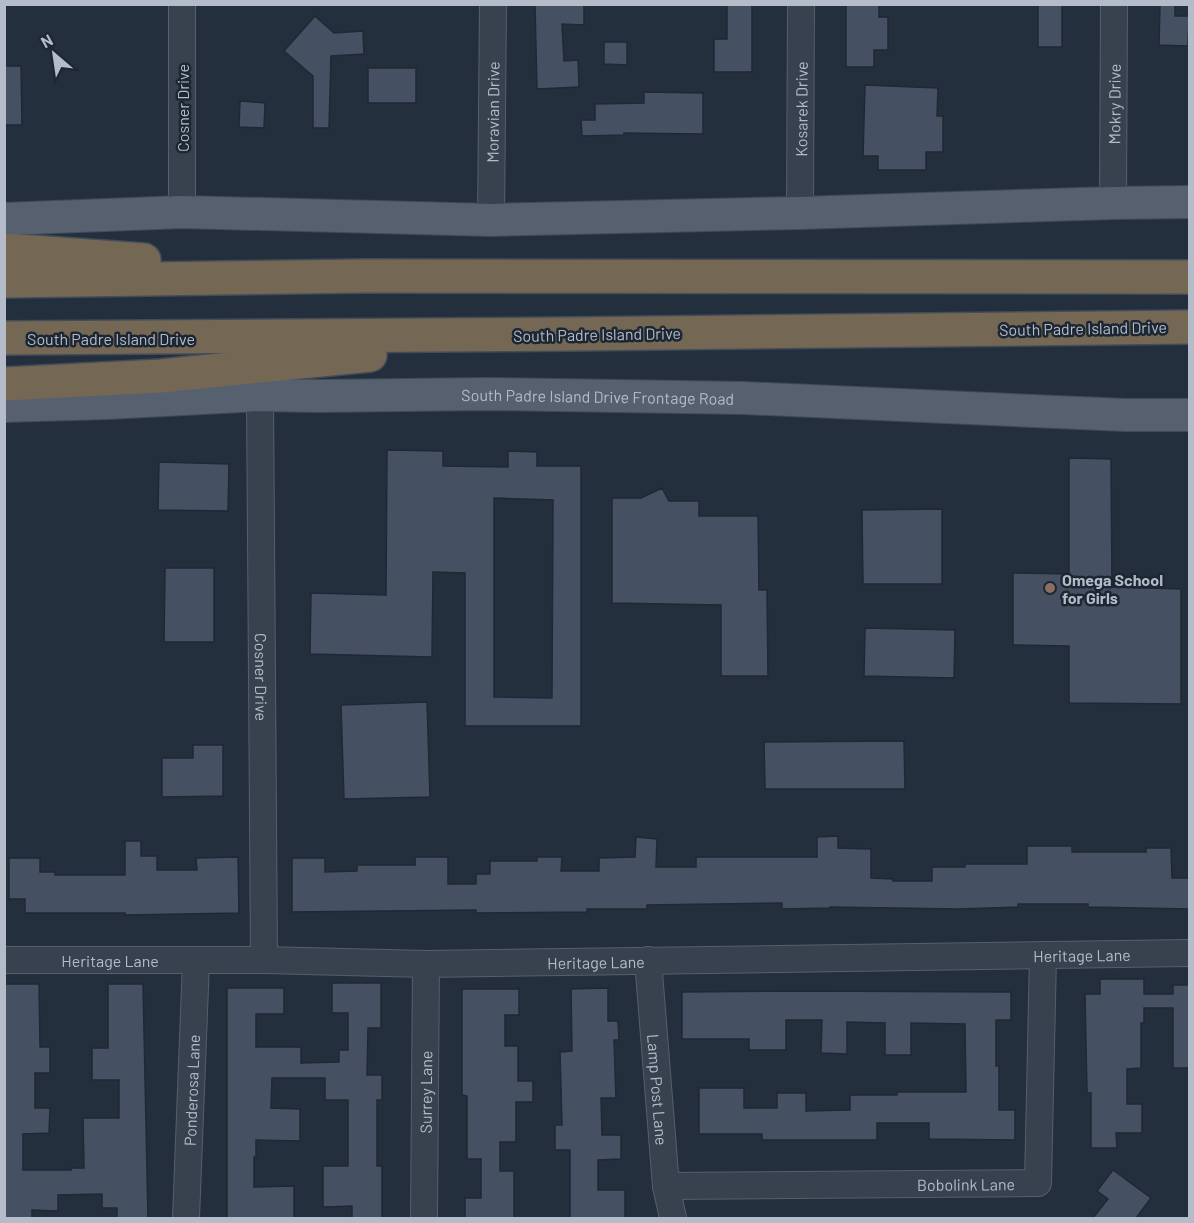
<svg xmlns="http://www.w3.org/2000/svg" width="1194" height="1223" font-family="Barlow,sans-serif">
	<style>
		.building { fill: #455162; stroke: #1f2835; stroke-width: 1.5; fill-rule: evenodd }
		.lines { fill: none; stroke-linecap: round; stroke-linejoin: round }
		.minor-casing { stroke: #565f6c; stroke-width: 28 }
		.major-casing { stroke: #414a57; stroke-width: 34 }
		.highway-casing { stroke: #434c59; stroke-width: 36 }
		.minor { stroke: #38414e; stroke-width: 26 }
		.major { stroke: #56606e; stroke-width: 32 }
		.highway { stroke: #746855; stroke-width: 33 }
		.education-dot { fill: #8d6e63; stroke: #1d2633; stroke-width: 2 }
		.labels { text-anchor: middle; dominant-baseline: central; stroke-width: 5; stroke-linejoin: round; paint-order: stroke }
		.street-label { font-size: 16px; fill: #b4bcc9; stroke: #1d2633 }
		.poi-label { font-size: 16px; font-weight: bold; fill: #b4bcc9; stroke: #1d2633; text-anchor: start }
	</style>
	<rect width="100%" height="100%" fill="#242f3e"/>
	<!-- building -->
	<g class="building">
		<polygon points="535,4 584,4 584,25 562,24 564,61 578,60 579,87 537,89"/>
		<polygon points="727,4 752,4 752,72 714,72 714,39 727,39"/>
		<polygon points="846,4 879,4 879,17 888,17 888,50 874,50 874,67 846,67"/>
		<rect x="1038" y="4" width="24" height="43"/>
		<polygon points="1160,4 1175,4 1175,16 1189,16 1188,46 1159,45"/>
		<polygon points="315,16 334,33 363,31 364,54 331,56 329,128 313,128 313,76 284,51"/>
		<polygon points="604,42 627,42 627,65 604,64"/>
		<polygon points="4,66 21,66 22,125 4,125"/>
		<rect x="368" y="68" width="48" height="35"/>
		<polygon points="865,85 938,88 937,116 943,116 943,152 926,152 926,170 878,170 878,156 863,156"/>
		<polygon points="644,92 703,93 703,134 624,133 624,135 582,136 581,120 595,120 595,104 644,103"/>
		<polygon points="240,101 265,103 264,128 239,127"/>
		<path d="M 387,450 L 443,451 L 443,466 L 508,467 L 508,451 L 537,452 L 537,466 L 581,466 L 581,726 L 465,726 L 465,573 L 433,572 L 432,657 L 310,654 L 311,593 L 386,595 ZM 494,498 L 553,500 L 552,698 L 494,697 Z"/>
		<polygon points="1069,458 1111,459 1112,587 1181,589 1181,704 1069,703 1069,646 1013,645 1013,573 1069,574"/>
		<polygon points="159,462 229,464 228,511 158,510"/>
		<polygon points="662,488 669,501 699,501 699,516 758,516 759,590 767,590 768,676 721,676 721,605 612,603 612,498 641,498"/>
		<polygon points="942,509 942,584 863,584 862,510"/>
		<polygon points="165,568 214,568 214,642 164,642"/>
		<polygon points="865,628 955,630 954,678 864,676"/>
		<polygon points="427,702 430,797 344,799 341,705"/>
		<polygon points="904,741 905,789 765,789 764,742"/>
		<polygon points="193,745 223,745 223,796 162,797 162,758 193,758"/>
		<polygon points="838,836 838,848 871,849 871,878 893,879 893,881 932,881 932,867 965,867 965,864 1027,864 1027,846 1072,846 1072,852 1146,852 1146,848 1171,848 1172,878 1190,878 1190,909 1088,907 1088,904 1018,904 1018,907 959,909 830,907 830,908 782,909 782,903 647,905 647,909 587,909 587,912 476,913 476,910 292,912 292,858 325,858 325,872 357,871 357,865 415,865 415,857 448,857 448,884 476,884 476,874 490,874 490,861 537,861 537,857 562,857 561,871 599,871 599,858 635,857 636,837 657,839 656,867 696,867 696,857 817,857 817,837"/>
		<polygon points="125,841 141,841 141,856 157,856 157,870 197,870 196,858 238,857 239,913 125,915 125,913 25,913 25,899 9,899 9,858 40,858 40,872 55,872 55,875 125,875"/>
		<polygon points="1100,979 1144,979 1144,994 1173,994 1173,985 1190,985 1190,1068 1173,1068 1173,1008 1144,1008 1144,1023 1141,1023 1141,1068 1127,1069 1127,1104 1142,1104 1142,1133 1116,1133 1117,1148 1091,1148 1091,1093 1087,1093 1085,994 1100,994"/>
		<polygon points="332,983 381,983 381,1028 368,1028 367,1075 382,1075 382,1100 377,1100 377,1166 382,1166 382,1218 352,1218 352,1206 323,1207 323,1166 348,1166 348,1100 325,1100 325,1078 272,1078 271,1108 300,1109 300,1141 256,1140 256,1157 254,1157 254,1187 294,1186 294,1218 227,1218 227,988 284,988 284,1014 256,1014 256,1047 301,1047 301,1063 339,1062 339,1050 348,1050 348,1013 332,1013"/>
		<polygon points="4,984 39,984 40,1047 50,1047 50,1073 35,1073 35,1108 50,1108 49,1133 23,1134 23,1170 71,1170 71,1168 84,1168 83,1118 119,1118 119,1080 92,1080 92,1048 108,1048 108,984 143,984 148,1218 117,1218 117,1208 102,1208 102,1194 58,1195 58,1211 32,1210 32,1218 4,1218"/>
		<polygon points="608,988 608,1021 618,1021 619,1040 614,1040 616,1098 601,1098 602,1135 621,1135 621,1159 598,1160 598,1190 625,1190 625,1218 570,1218 570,1150 555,1150 555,1125 562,1125 560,1052 572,1051 571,989"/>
		<polygon points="462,989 519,989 519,1015 505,1015 505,1046 518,1046 518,1081 533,1081 533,1102 516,1102 516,1142 500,1142 500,1171 514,1171 514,1218 465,1218 465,1198 481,1198 481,1159 467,1159 467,1096 462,1095"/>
		<polygon points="799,991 1011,992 1011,1020 996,1020 996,1066 999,1066 999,1110 1015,1110 1015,1140 929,1139 929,1123 877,1123 877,1140 762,1140 762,1134 699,1134 699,1088 744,1088 744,1108 777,1108 777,1093 806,1093 806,1111 850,1110 850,1095 897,1095 897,1092 966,1092 965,1024 911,1023 911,1055 885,1055 885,1023 847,1022 847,1054 821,1053 822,1020 786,1020 786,1050 749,1050 749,1039 682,1039 682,992"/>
		<polygon points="1113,1170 1151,1198 1136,1218 1093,1218 1108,1199 1097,1191"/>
	</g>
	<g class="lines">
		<defs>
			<g id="minor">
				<path id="s1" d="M 1113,203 L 1114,4"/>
				<polyline points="182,212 182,4"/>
				<path id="s2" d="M 800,213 L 801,4"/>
				<path id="s3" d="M 491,220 L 493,4"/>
				<path id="s4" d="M 260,395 L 264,960"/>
				<path id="s5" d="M 4,960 L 264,960 L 426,964 L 1190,953"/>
				<path id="s6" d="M 648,960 L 666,1186 L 673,1218"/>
				<path id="s7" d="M 666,1186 L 1038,1183 L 1043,955"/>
				<path id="s8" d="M 186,1218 L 196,961"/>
				<path id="s9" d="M 424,1218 L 426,964"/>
			</g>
			<g id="major">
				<polyline points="4,219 182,212 491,220 800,213 1113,203 1190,202"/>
				<path id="s10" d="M 4,406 L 107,403 L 260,395 L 319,396 L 487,394 L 743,398 L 1125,415 L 1190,415"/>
			</g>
			<g id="highway">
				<polyline points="4,250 144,260"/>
				<polyline points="4,281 364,276 1190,277"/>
				<polyline points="4,338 572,334 1190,327"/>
				<polyline points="4,384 161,376 370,355"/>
			</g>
		</defs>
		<!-- minor casing -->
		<use href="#minor" class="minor-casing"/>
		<!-- major casing -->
		<use href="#major" class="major-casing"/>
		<!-- highway casing -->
		<use href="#highway" class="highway-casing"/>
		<!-- minor -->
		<use href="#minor" class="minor"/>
		<!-- major -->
		<use href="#major" class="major"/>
		<!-- highway -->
		<use href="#highway" class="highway"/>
	</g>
	<!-- markers -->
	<circle class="education-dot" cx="1050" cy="588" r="6"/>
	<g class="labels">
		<!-- street labels -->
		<g class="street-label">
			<text stroke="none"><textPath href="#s1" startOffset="99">Mokry Drive</textPath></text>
			<text transform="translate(182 108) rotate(-90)">Cosner Drive</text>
			<text stroke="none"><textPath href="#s2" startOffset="104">Kosarek Drive</textPath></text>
			<text stroke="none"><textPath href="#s3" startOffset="108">Moravian Drive</textPath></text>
			<text transform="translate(1083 328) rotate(-1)">South Padre Island Drive</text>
			<text transform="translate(597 334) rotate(-1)">South Padre Island Drive</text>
			<text x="111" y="338">South Padre Island Drive</text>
			<text stroke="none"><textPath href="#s10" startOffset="594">South Padre Island Drive Frontage Road</textPath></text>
			<text stroke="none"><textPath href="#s4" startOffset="282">Cosner Drive</textPath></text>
			<text stroke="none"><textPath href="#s5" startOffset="1078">Heritage Lane</textPath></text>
			<text stroke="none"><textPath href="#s5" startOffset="106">Heritage Lane</textPath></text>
			<text stroke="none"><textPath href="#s5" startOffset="592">Heritage Lane</textPath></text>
			<text stroke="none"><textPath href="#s8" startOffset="128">Ponderosa Lane</textPath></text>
			<text stroke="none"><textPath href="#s6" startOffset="130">Lamp Post Lane</textPath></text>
			<text stroke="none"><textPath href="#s9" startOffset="126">Surrey Lane</textPath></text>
			<text stroke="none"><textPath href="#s7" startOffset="300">Bobolink Lane</textPath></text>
		</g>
		<!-- poi labels -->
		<g class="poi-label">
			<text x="1062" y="579">Omega School<tspan x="1062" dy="18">for Girls</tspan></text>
		</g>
	</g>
	<!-- border -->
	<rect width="1194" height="1223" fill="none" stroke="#b4bcc9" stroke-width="12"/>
	<!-- north arrow -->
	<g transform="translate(54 54) rotate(331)" stroke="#1d2633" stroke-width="4.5" paint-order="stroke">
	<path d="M0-4.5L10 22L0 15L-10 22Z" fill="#b4bcc9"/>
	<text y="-9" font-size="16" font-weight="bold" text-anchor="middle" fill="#b4bcc9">N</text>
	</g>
</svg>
